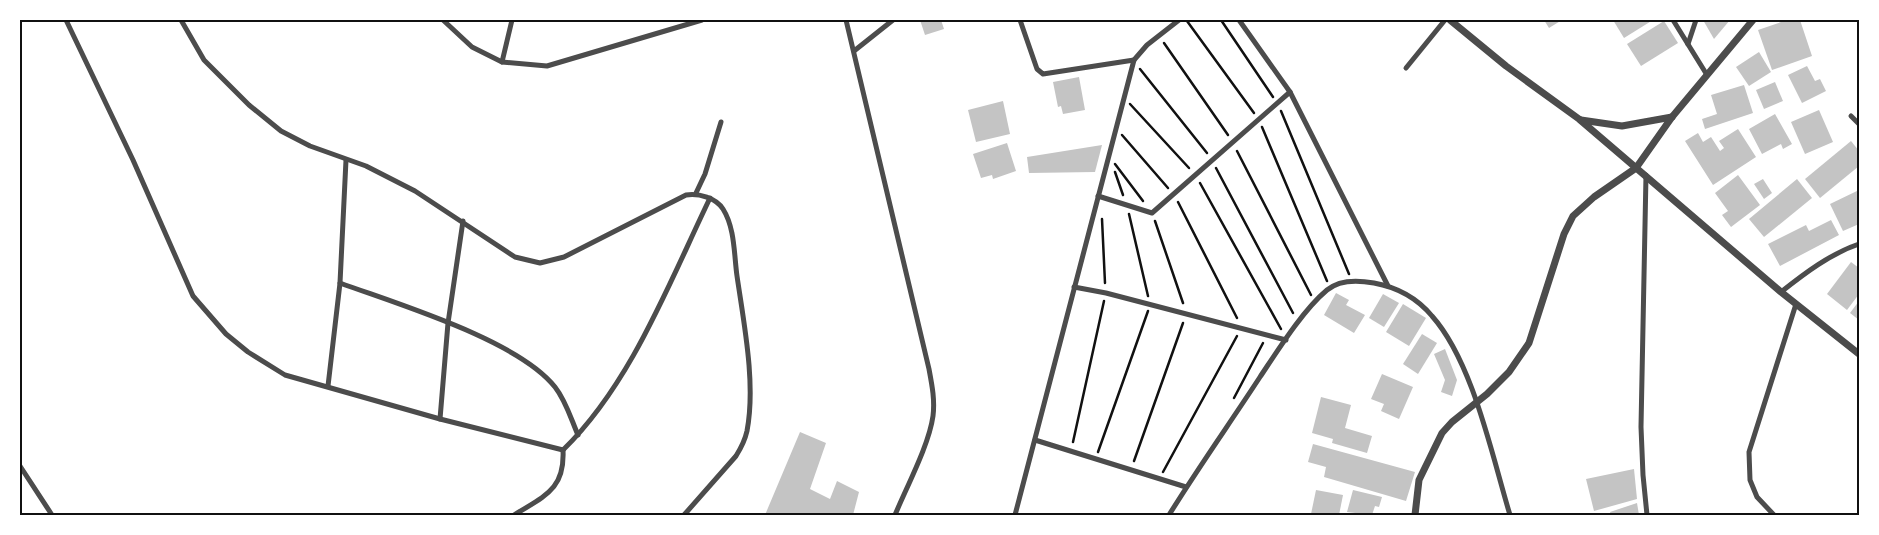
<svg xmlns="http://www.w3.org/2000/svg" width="1879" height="535" font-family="Mulish,sans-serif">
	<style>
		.building { fill: #c4c4c4 }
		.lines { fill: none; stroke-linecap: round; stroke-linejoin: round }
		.path { stroke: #111; stroke-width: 2.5 }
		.minor { stroke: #4c4c4c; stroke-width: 5 }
		.tertiary { stroke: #4c4c4c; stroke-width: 7 }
		.neatline { fill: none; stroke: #111; stroke-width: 2 }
	</style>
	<rect width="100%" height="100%" fill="#fff"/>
	<!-- building -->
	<g class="building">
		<polygon points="920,20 941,20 944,29 925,35"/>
		<polygon points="1544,20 1562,20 1549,28"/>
		<polygon points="1613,20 1653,20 1624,38"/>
		<polygon points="1703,20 1730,20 1714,39"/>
		<polygon points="1787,20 1800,20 1812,56 1772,70 1758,30"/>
		<polygon points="1664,21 1678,43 1641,66 1627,44"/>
		<polygon points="1759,52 1771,72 1749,86 1736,67"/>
		<polygon points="1807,66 1815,81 1820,79 1826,91 1802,103 1788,75"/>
		<polygon points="1079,77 1085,110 1063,114 1061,106 1058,107 1053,82"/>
		<polygon points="1775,82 1783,101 1764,109 1756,90"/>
		<polygon points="1744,85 1753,113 1705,129 1702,119 1717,114 1711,95"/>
		<polygon points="1003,101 1010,134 976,142 968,110"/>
		<polygon points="1819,110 1833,142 1805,154 1791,122"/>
		<polygon points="1775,114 1792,144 1783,149 1781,144 1762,154 1749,129"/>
		<polygon points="1738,129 1756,157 1713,185 1685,141 1698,133 1703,142 1711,137 1720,151 1724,148 1719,141"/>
		<polygon points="1851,141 1859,151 1859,166 1820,198 1805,179"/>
		<polygon points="1007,143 1016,171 993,179 992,175 981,178 973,154"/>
		<polygon points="1102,145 1095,172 1029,173 1027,157"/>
		<polygon points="1738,175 1760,205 1731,227 1722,215 1728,211 1715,193"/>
		<polygon points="1763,179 1772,193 1764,199 1754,184"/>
		<polygon points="1797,179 1812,198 1764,237 1749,219"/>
		<polygon points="1859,190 1859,224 1843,231 1830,204"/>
		<polygon points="1831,220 1839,235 1780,266 1768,244 1806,225 1809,231"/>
		<polygon points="1851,262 1859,268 1859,294 1847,310 1827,294"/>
		<polygon points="1336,293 1349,300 1346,305 1365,315 1354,333 1324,315"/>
		<polygon points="1383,294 1399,303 1384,327 1369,318"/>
		<polygon points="1859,301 1859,320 1850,313"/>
		<polygon points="1403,304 1426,318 1409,346 1386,332"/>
		<polygon points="1422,334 1437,343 1418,374 1403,364"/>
		<polygon points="1445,349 1457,380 1452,396 1441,392 1445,380 1434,354"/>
		<polygon points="1382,374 1413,387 1399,419 1381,411 1384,404 1371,399"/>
		<polygon points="1321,397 1351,405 1345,428 1372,436 1367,453 1332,443 1333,439 1312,433"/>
		<polygon points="800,432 826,443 810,489 830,499 837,481 859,492 853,515 765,515"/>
		<polygon points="1313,444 1415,472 1406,501 1324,477 1326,467 1308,462"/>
		<polygon points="1634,469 1637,499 1594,511 1586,479"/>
		<polygon points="1316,490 1343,495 1339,515 1311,514"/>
		<polygon points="1353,490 1382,497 1379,507 1375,506 1372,515 1347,512"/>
		<polygon points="1637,503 1639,515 1611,515 1610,512"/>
	</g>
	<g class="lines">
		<!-- path -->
		<g class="path">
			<polyline points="1221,20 1273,97"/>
			<polyline points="1187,21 1254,113"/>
			<polyline points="1164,43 1228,135"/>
			<polyline points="1140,69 1207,153"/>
			<polyline points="1130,104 1189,168"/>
			<polyline points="1281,111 1349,274"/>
			<polyline points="1262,127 1327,281"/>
			<polyline points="1122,135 1168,188"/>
			<polyline points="1237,151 1311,295"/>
			<polyline points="1115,164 1143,201"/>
			<polyline points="1216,168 1293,313"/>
			<polyline points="1115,172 1123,195"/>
			<polyline points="1200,183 1281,329"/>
			<polyline points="1178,202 1237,318"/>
			<polyline points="1129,214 1148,296"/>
			<polyline points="1102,219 1105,283"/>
			<polyline points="1155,221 1183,303"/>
			<polyline points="1234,398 1263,343"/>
			<polyline points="1073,442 1104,301"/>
			<polyline points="1098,452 1148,311"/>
			<polyline points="1134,461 1183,323"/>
			<polyline points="1163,472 1237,336"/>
		</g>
		<!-- minor -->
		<g class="minor">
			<polyline points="66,20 133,160 193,296 226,334 248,352 285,375 440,419 563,450"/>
			<path d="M 181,20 L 204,60 L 249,105 L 281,131 L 310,146 L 366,166 L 415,191 L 515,257 L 540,263 L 564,257 L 686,195 C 699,193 716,198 723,209 C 735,228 734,255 737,276 C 744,324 756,384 747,431 C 745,440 741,448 736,456 L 684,515"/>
			<polyline points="443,20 472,47 502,62 547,66 702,20"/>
			<path d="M 846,20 L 929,369 C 932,385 935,400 933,416 C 929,445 907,486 895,515"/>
			<polyline points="1020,20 1037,69 1043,74 1134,60"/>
			<polyline points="1239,20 1290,92 1388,286"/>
			<polyline points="1673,20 1707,75"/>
			<polyline points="1688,44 1696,20"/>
			<polyline points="854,51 893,20"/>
			<polyline points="502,62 512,20"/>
			<polyline points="1406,68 1445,20"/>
			<polyline points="1851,116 1859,124"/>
			<polyline points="1646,175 1641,427 1643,475 1647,515"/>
			<polyline points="696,193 705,174 721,122"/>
			<polyline points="1098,196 1152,213 1290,92"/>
			<path d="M 340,283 C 397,304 518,340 555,387 C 566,401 571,419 578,435"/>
			<polyline points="1074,287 1106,293 1286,340"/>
			<path d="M 1781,292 C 1805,273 1830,254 1859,244"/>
			<polyline points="328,386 340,283 346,160"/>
			<polyline points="440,419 448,323 463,221"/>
			<polyline points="1035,440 1186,487"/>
			<path d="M 563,450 C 631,384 669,283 710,198"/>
			<polyline points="20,466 52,515"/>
			<path d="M 514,515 C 544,496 565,490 563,450"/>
			<polyline points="1015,515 1134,60 1147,45 1179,20"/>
			<path d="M 1169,515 C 1198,468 1230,423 1260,377 C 1278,350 1303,310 1327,290 C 1340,279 1358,280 1374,283 C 1396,287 1417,298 1432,316 C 1473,362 1492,456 1510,515"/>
			<polyline points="1774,515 1757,497 1750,480 1749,452 1796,304"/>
		</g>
		<!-- tertiary -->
		<g class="tertiary">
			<polyline points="1450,20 1506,66 1579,119 1781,292 1859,354"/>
			<polyline points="1581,120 1622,126 1672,117"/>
			<polyline points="1415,515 1419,480 1442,433 1452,422 1487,394 1509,372 1529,343 1564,234 1573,216 1594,197 1636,168 1672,117 1753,20"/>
		</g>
	</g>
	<!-- border -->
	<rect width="1879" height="535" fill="none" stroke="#ffffff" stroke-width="42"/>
	<rect x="21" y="21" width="1837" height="493" class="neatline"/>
</svg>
